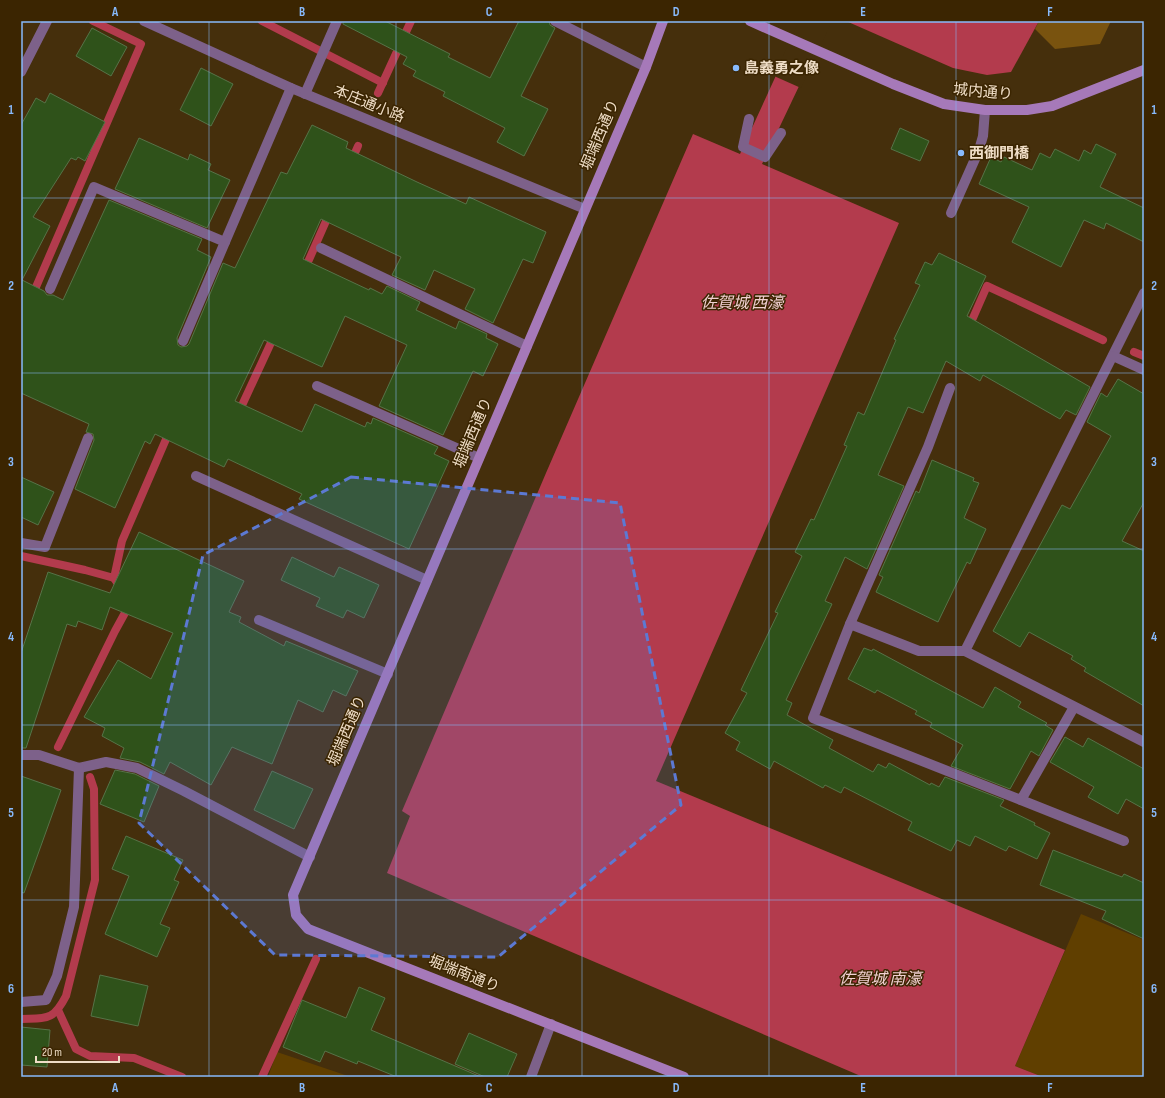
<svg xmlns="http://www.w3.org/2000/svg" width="1165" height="1098" font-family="'Sofia Sans Condensed','Noto Sans JP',sans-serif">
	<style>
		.green { fill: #603f00 }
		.forest { fill: #79530f }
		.water { fill: #b33b4d }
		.pier { fill: #452f0c }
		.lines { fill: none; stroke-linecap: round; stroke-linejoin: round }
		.stream { stroke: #b33b4d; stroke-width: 8 }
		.building { fill: #2f521a; stroke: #567348 }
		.street { stroke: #7d618a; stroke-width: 10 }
		.secondary { stroke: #a679b9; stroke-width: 10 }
		.marked { fill: #5c79d3; fill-opacity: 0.2; stroke: #5c79d3; stroke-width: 3; stroke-dasharray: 8 5; stroke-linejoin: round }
		.grid { fill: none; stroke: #88bafc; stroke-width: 1; stroke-opacity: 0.55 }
		.poi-dot { fill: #88bafc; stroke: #3b2501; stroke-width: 1.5 }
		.labels { text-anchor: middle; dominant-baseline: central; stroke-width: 3; stroke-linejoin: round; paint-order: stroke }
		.poi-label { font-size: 15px; font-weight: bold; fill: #efddc6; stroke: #3b2501; text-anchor: start }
		.street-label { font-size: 15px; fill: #efddc6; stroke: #3b2501 }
		.water-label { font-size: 16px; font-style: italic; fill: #f2d1d2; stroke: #3b2501 }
		.neatline { fill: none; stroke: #88bafc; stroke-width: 1.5 }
		.grid-label { font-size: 13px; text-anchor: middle; font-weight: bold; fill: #88bafc }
	</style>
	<rect width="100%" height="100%" fill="#452f0c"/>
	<!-- green -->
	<g class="green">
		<polygon points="1081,914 1144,940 1144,1077 1043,1077 1015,1066"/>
		<polygon points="277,1052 351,1077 268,1077"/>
	</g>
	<!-- forest -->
	<polygon class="forest" points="1039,21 1111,21 1100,44 1055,49 1035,29"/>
	<!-- water -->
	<g class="water">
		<polygon points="801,21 830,21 762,164 899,223 656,781 1065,950 1015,1066 1043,1077 863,1077 387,873 410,816 402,811 546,473 693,134 740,154"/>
		<polygon points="846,21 1039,21 1011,72 987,75 953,68"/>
	</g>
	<!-- pier -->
	<polygon class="pier" points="799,21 832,21 801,88 774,76"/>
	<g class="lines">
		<!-- stream -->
		<g class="stream">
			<polyline points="262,21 383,83"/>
			<polyline points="378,93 411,21"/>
			<polyline points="351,162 358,146"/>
			<polyline points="304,271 330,212"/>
			<polyline points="34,297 36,287 141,44 93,21"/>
			<polyline points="969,327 987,286 1103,340"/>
			<polyline points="1134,352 1144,356"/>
			<polyline points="238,414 275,334"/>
			<polyline points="21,556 85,570 114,578 122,590"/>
			<polyline points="114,578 122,541 170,430"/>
			<polyline points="58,747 115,631 126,611 127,604"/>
			<polyline points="58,1010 76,1049 90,1056 134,1058 182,1077"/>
			<path d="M 21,1019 C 47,1018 53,1021 66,996 L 95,880 L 94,789 L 90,777"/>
			<polyline points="262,1077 316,959"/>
		</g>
	</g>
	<!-- building -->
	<g class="building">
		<polygon points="343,21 385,21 450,54 448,57 490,78 519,21 549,21 550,25 555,28 521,96 548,109 524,156 497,142 505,128 443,96 445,92 413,76 416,71 403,64 407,57 343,24"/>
		<polygon points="92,28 127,47 111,76 76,56"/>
		<polygon points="201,68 233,84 211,126 180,110"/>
		<polygon points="50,93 105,122 85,161 78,157 76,160 71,158 33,217 50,226 22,280 44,291 47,295 53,295 63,300 109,200 202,239 197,250 211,257 177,338 178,345 181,347 187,346 189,344 223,263 235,268 281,172 287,174 312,125 348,142 346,148 417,182 466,204 469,197 546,232 533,263 523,259 493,323 465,309 475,289 434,270 425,290 392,275 401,257 321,219 303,259 369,290 370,288 382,294 387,286 420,302 416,310 456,329 459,321 487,334 486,338 498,344 483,376 473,371 443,435 379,406 407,345 345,316 322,367 264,340 235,401 302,432 315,404 365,427 367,422 371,424 373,418 438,447 434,454 449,461 409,549 299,499 302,494 228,459 224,467 155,434 150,444 145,441 115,508 75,489 94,440 93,434 86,432 89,424 21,393 21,125 36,98 45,103"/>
		<polygon points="900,128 929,141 920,161 891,149"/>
		<polygon points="139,138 188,160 190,154 211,164 208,170 230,180 207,228 115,189"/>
		<polygon points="1096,144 1116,154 1100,187 1144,208 1144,242 1106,223 1104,229 1084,220 1061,267 1012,242 1029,207 979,184 991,157 1001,162 1004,157 1032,170 1040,153 1050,158 1055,149 1079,161 1084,150 1091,154"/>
		<polygon points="939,253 986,276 967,316 1090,387 1076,415 1066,410 1060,419 983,375 980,381 946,361 923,413 908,407 878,475 904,486 867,569 845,557 825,601 832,604 786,700 792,703 787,715 833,740 829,748 873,772 878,764 886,768 889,763 930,785 931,783 939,787 945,777 1004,800 1000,806 1035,823 1034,825 1050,833 1037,859 1009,846 1006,851 975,836 970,846 957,840 951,851 908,830 912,822 844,787 841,793 825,785 823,788 774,761 770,769 736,750 740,742 725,733 747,693 741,690 778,613 775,612 802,556 795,552 811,519 814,520 847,446 844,445 858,412 864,415 896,340 894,339 920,285 915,283 925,262 932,265"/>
		<polygon points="1118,379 1144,394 1144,502 1122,541 1144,551 1144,706 1084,671 1086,668 1071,659 1073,656 1029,632 1020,647 993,631 1062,505 1070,509 1111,436 1087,422 1101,393 1107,397"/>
		<polygon points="932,460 974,478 973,481 979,483 964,518 986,529 970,564 967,562 938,622 876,592 883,577 879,575 916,491 919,493"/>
		<polygon points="21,477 54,492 38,525 21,517"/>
		<polygon points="139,532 244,581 229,612 241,617 239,622 284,646 286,641 358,671 346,696 333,690 323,712 298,700 272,764 232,747 211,785 170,762 164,774 140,762 120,758 124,748 102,736 105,728 84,717 118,660 151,679 173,633 110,607 102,630 78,621 76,627 67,624 26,748 21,748 21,653 48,572 110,593"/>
		<polygon points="292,557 334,577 339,567 379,585 364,618 347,610 343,618 316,606 320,598 281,580"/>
		<polygon points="864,648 872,651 873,649 983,708 995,687 1021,702 1018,707 1047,723 1045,725 1053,730 1039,756 1031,751 1010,789 951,766 963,745 930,727 932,723 915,714 917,711 877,690 875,693 848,679"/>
		<polygon points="1065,737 1083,747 1088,738 1144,769 1144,809 1126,799 1118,814 1088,797 1094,787 1050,762"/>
		<polygon points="115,770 135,774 159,786 144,822 100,804"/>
		<polygon points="272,771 313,789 294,829 254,810"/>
		<polygon points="21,776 61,790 24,893 21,892"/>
		<polygon points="126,836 183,860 174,880 179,882 160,924 170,928 157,957 105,934 129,876 112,869"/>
		<polygon points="1053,850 1122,877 1124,874 1144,883 1144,939 1102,919 1106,911 1040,885"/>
		<polygon points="100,975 148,986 138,1026 91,1016"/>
		<polygon points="359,987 385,998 371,1030 481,1077 397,1077 358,1061 357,1064 325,1051 320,1062 283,1047 302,1000 346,1018"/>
		<polygon points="21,1027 50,1030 47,1067 21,1065"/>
		<polygon points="469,1033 517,1054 507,1077 485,1077 455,1064"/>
	</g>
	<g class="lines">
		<!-- street -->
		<g class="street">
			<polyline points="144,21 291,88 585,209"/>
			<polyline points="555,21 646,67"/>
			<polyline points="21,72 47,21"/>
			<polyline points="305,94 337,21"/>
			<polyline points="749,119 743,147 765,157 781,133"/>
			<polyline points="951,213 979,150 983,136 985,110"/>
			<polyline points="225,242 291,88"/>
			<polyline points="321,248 527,346"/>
			<polyline points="50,289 94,187 225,242 183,341"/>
			<polyline points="1144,293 965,651 1144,742"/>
			<polyline points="1113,356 1144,370"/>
			<polyline points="317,386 479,458"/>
			<polyline points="196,476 427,580"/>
			<polyline points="21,543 45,547 88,438"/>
			<polyline points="259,620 388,674"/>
			<polyline points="850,624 928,447 950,388"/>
			<polyline points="965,651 919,651 850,624 813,718 1021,800 1074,707"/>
			<polyline points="21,755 39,755 79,768 106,762 137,768 184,791 310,857"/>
			<polyline points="1021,800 1124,841"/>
			<polyline points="21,1002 46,1000 57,976 74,907 79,768"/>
			<polyline points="531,1077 551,1024"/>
		</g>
		<!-- secondary -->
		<g class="secondary">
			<polyline points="663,21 646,67 293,895 296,915 308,929 684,1077"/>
			<polyline points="750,21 893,84 944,104 985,110 1027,110 1052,106 1144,70"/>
		</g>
	</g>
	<!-- marked area -->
	<path class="marked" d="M 351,477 L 620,503 L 681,805 L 498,957 L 275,955 L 139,823 L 203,555 Z"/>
	<!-- grid -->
	<path class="grid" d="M 209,21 L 209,1077M 396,21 L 396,1077M 582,21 L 582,1077M 769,21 L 769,1077M 956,21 L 956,1077M 21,198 L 1144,198M 21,373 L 1144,373M 21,549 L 1144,549M 21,725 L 1144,725M 21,900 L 1144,900"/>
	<!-- markers -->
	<g class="poi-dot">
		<circle cx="736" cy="68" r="4"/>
		<circle cx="961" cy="153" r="4"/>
	</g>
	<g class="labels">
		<!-- poi labels -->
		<g class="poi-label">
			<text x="744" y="68">島義勇之像</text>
			<text x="969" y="153">西御門橋</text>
		</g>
		<!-- street labels -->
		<g class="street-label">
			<text transform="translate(983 92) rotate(5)">城内通り</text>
			<text transform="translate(369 104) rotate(22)">本庄通小路</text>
			<text transform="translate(600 135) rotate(-67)">堀端西通り</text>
			<text transform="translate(473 433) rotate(-67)">堀端西通り</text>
			<text transform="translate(347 731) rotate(-67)">堀端西通り</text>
			<text transform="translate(464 974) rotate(22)">堀端南通り</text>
		</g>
		<!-- water labels -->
		<g class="water-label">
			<text x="742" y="303">佐賀城 西濠</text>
			<text x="880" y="979">佐賀城 南濠</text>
		</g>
	</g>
	<!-- border -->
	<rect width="1165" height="1098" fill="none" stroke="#3b2501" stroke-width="44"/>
	<!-- scale -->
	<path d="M36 1056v6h83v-6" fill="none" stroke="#efddc6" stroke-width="2"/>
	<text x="42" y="1056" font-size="12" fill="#efddc6" stroke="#3b2501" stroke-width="3" paint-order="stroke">20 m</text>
	<rect x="22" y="22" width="1121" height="1054" class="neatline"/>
	<g class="grid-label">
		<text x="115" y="16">A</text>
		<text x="302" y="16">B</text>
		<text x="489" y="16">C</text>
		<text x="676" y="16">D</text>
		<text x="863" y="16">E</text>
		<text x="1050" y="16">F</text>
		<text x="11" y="114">1</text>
		<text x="1154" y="114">1</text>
		<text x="11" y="290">2</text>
		<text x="1154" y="290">2</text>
		<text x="11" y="466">3</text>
		<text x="1154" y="466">3</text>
		<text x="11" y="641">4</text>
		<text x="1154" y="641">4</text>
		<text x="11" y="817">5</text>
		<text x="1154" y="817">5</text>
		<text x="11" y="993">6</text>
		<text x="1154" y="993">6</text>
		<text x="115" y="1092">A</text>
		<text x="302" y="1092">B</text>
		<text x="489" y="1092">C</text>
		<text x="676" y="1092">D</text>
		<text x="863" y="1092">E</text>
		<text x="1050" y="1092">F</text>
	</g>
</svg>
